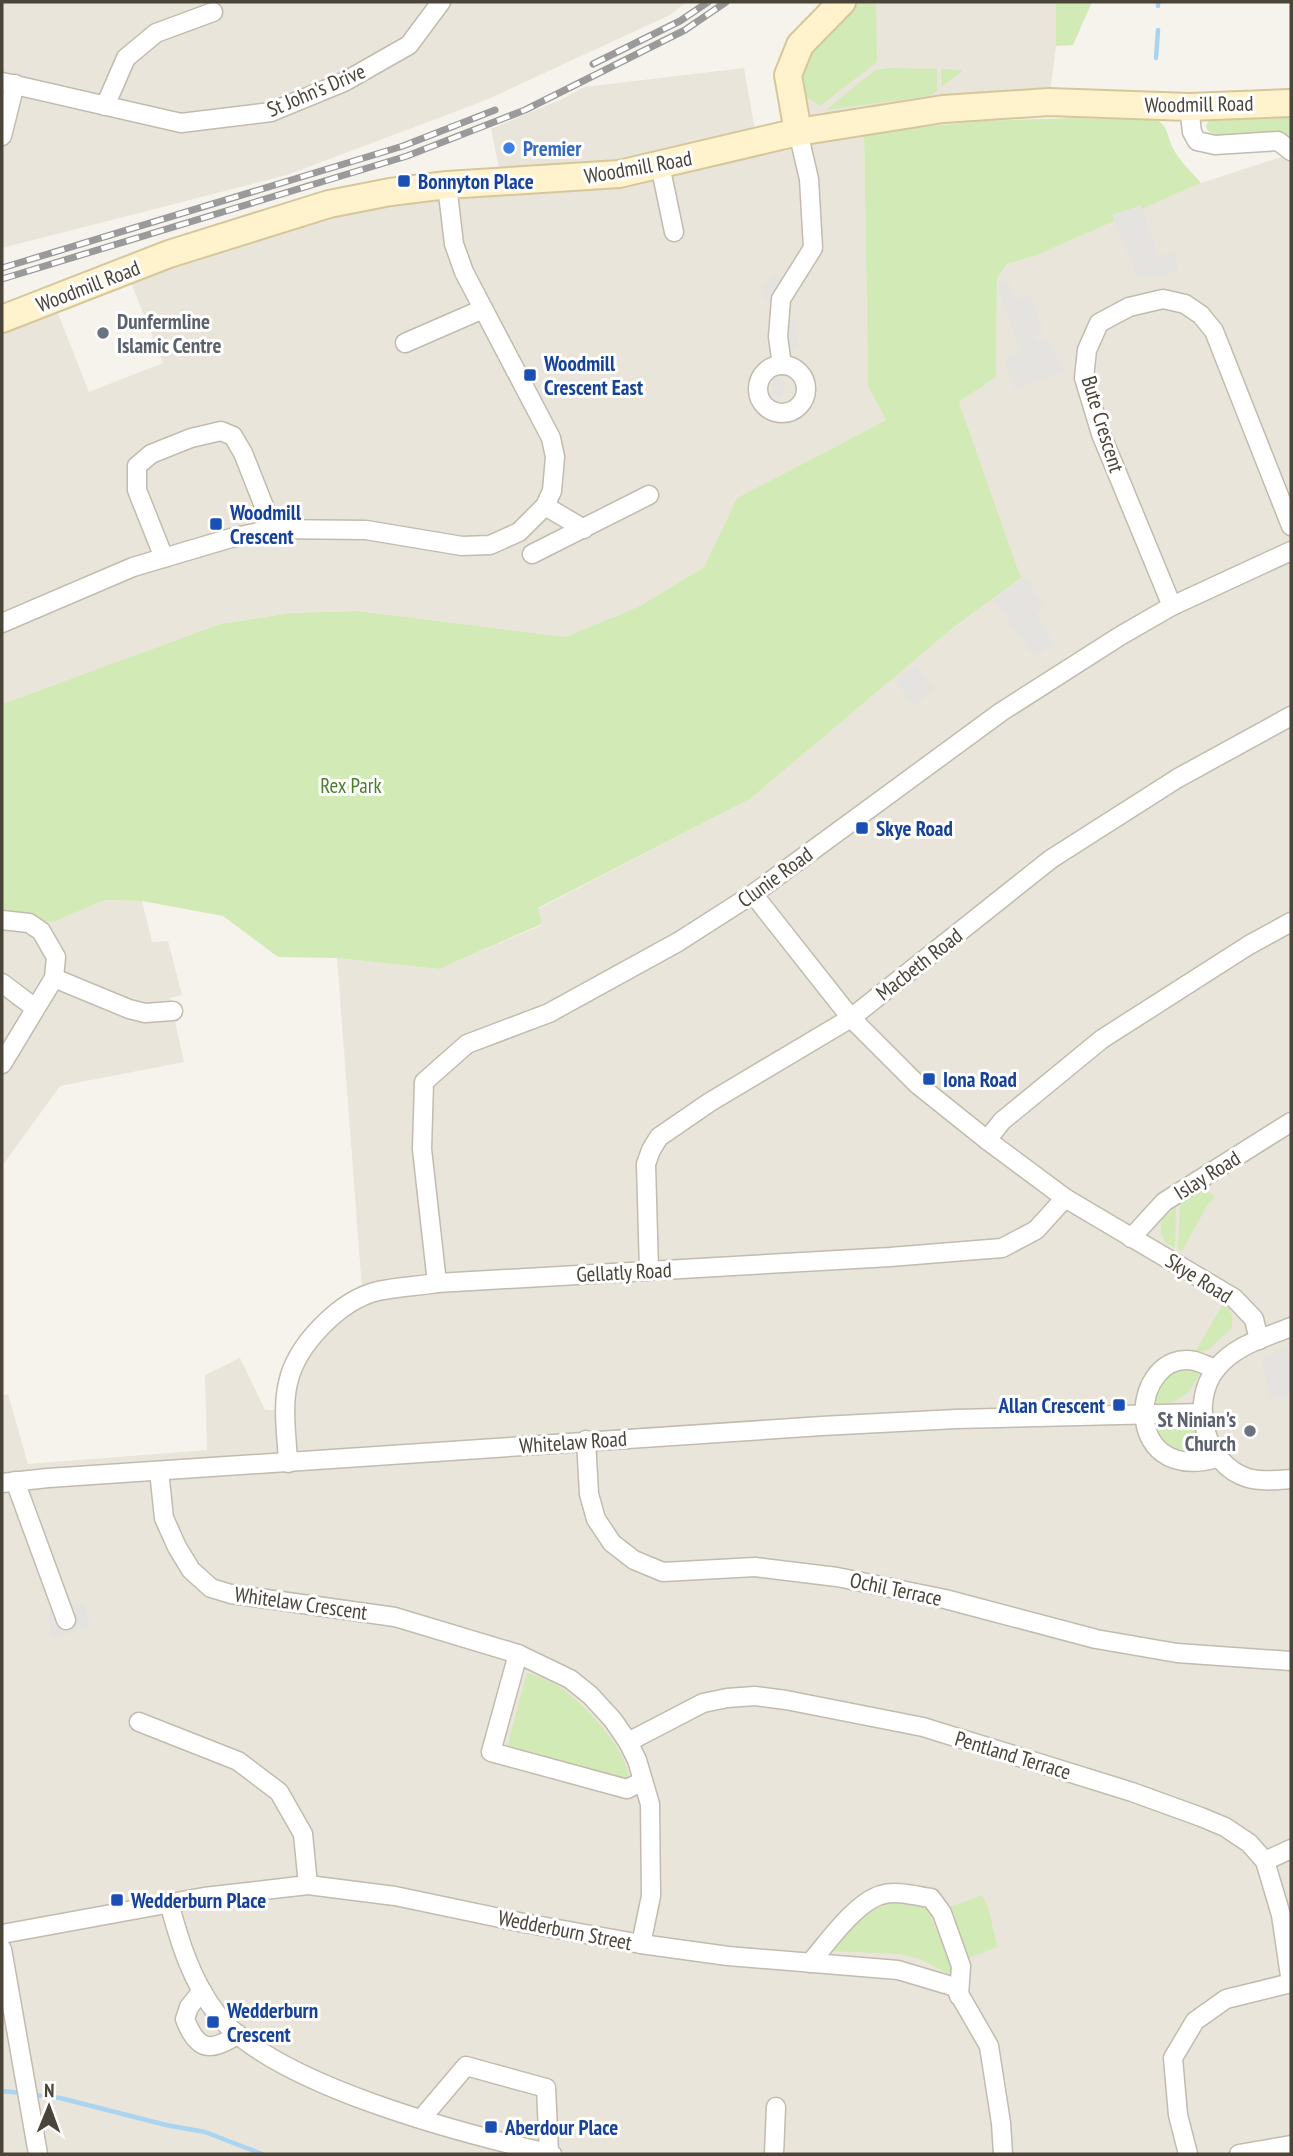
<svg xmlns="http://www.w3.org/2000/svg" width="1293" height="2156" font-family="'PT Sans Narrow',sans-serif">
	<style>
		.residential { fill: #eae5da }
		.green { fill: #d2eab5 }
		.parking { fill: #e5e3e0 }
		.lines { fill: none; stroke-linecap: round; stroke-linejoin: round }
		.stream { stroke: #a9d4f2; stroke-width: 4.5 }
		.street-casing { stroke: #c2bbae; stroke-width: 21 }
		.secondary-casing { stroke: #d6c79b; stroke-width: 30 }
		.street { stroke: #fff; stroke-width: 18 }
		.secondary { stroke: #fff3cd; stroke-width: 26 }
		.rail-casing { stroke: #9a9a9a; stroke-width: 7 }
		.rail { stroke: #fff; stroke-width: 4.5; stroke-dasharray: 13; stroke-linecap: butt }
		.shop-dot { fill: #3f7fe0; stroke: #fff; stroke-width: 2.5 }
		.transit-dot { fill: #1a4fb4; stroke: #fff; stroke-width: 2.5 }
		.worship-dot { fill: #6b7280; stroke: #fff; stroke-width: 2.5 }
		.labels { text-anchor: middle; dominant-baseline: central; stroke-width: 6; stroke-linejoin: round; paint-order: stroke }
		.street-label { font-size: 21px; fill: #4b4439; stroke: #fff }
		.shop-label { font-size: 21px; font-weight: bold; fill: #366cbe; stroke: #fff; text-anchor: start }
		.transit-label { font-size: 21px; font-weight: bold; fill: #164399; stroke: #fff; text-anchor: start }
		.worship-label { font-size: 21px; font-weight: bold; fill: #5b616d; stroke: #fff; text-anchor: start }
		.park-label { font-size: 21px; fill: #4a7f2a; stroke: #fff }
	</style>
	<rect width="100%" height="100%" fill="#f6f3ec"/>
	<!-- residential -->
	<g class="residential">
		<polygon points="2,2 687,2 670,15 486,100 287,175 2,248"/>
		<polygon points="842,2 1056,2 1056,46 1049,102 798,132 800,45"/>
		<polygon points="744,68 755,130 634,161 500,173 491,129 562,99 584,87"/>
		<polygon points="864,133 868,385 886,420 737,498 704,567 638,607 565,637 360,611 291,613 220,624 2,704 2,332 57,311 89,392 163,363 131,283 284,227 420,201 524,194 643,179"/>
		<polygon points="1291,154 1291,2154 2,2154 2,1396 8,1394 28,1464 207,1450 205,1375 240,1358 265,1410 276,1410 278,1387 282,1368 293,1349 313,1325 362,1289 337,958 439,969 542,925 538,909 750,799 954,627 1021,578 959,402 996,377 997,278 1007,264 1037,255 1201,183"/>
		<polygon points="105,900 142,901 152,942 168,941 182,995 170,998 184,1062 60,1086 2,1166 2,915 53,922"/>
	</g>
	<!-- green -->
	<g class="green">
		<path d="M 851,2 L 876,2 L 877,62 L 820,106 C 815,102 806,98 803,91 C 790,63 835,21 851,2 Z"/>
		<polygon points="1056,2 1092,2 1073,45 1056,46"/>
		<polygon points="888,68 937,69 937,91 929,96 826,110 875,70"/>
		<polygon points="941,69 963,70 942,87"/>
		<polygon points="1291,116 1291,138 1277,133 1215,135 1208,131 1206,127 1209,118"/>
		<path d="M 1075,118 L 1157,120 C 1170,128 1167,139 1174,150 C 1180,162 1193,173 1201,183 L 1037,255 L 1007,264 L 997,278 L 996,377 L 959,402 L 1021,578 L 954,627 L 750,799 L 538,908 L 542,924 L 439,969 L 337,958 L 278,957 L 223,916 L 142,901 L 105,900 L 53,922 L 2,915 L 2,704 L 220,624 L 291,613 L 359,611 L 565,637 L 638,607 L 704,567 L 737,498 L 886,420 L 868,386 L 864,133 L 980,121 Z"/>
		<polygon points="1206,1188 1215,1198 1208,1204 1182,1251 1178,1249 1180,1203"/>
		<path d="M 1176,1207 L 1175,1248 C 1161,1242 1160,1234 1161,1220 Z"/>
		<path d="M 1223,1304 C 1233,1311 1234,1318 1231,1329 L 1208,1350 L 1195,1352 Z"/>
		<path d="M 1202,1369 C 1190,1393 1181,1406 1152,1403 C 1166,1372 1168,1371 1202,1369 Z"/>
		<path d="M 1190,1422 L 1205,1454 C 1181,1452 1162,1446 1152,1423 Z"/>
		<path d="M 527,1673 C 538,1676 548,1680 558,1686 C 581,1701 628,1749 628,1777 L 622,1781 L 507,1747 Z"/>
		<polygon points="982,1895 989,1910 997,1947 966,1959 948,1908"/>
		<polygon points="874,1903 920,1904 927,1907 954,1974 950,1975 922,1960 900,1954 832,1951 832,1944"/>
	</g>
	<!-- parking -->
	<g class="parking">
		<polygon points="1141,205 1158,256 1173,252 1178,271 1164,276 1149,275 1138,278 1112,215"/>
		<polygon points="773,275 786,278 773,303 763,297 764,286"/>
		<polygon points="1007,279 1017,299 1029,295 1044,331 1034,338 1050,344 1064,371 1015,389 1004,360 1021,353 997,285"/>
		<polygon points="784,320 795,322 798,346 787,352"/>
		<polygon points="774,378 786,381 781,398 769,395"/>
		<polygon points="1025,578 1045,607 1036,614 1055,644 1033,656 993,598"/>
		<polygon points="916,665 934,689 914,705 895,681"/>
		<polygon points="1291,1347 1291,1397 1270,1398 1261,1359"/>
		<polygon points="83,1603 91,1625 54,1638 46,1615"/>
	</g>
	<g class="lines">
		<!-- stream -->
		<g class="stream">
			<polyline points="1158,6 1158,2"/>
			<polyline points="1156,58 1158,30"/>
			<polyline points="2,2091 21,2093"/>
			<polyline points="33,2095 60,2098 166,2125 205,2132 262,2154"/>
		</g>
		<defs>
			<g id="street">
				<polyline points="2,82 181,123 271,112 344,82 409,45 441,2"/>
				<polyline points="105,106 126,58 156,33 213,12"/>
				<polyline points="1189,107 1192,132 1197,141 1215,145 1278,141 1291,151"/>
				<polyline points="2,136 15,84"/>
				<polyline points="660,165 674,232"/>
				<polyline points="405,343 483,309"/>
				<polyline points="782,365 778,337 781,299 813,248 809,179 798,132"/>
				<circle cx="782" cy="389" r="24"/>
				<polyline points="545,506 584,529"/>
				<polyline points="532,554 649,495"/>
				<polyline points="164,558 137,490 137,466 151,454 191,438 221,431 233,436 243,453 273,529"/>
				<polyline points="1172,606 1101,434 1084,378 1087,350 1099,323 1129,307 1163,299 1185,304 1201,315 1214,331 1291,526"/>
				<polyline points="2,623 133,567 231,538 273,529 366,530 462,546 490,545 519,532 545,506 552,491 555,457 551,438 464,272 454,244 447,185"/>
				<polyline points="753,894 851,1018 917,1084 987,1140 1065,1198 1234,1298 1254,1319 1259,1340"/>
				<polyline points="2,920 29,923 41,931 56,957 54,978 2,1064"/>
				<polyline points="54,978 129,1009 145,1013 173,1011"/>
				<polyline points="2,983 35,1008"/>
				<polyline points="987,1140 1002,1121 1102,1039 1249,945 1291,922"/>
				<polyline points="1131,1238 1164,1202 1291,1122"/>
				<polyline points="649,1271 646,1164 651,1150 659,1137 710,1102 851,1018 1051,859 1178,778 1291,716"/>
				<polyline points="437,1283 422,1149 424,1082 467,1044 549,1013 678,942 753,894 1001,712 1120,636 1172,606 1291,551"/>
				<path d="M 1291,1327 C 1264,1338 1235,1345 1216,1369 C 1189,1403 1205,1465 1248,1478 C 1262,1482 1277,1480 1291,1479"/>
				<path d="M 1216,1369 C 1209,1367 1202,1363 1195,1361 C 1131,1347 1117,1486 1217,1458"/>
				<polyline points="586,1440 589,1494 596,1519 612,1543 634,1560 663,1572 755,1567 837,1577 945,1599 1096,1639 1177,1653 1291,1661"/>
				<path d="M 288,1463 C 287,1437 282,1408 288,1383 C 296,1345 340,1300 378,1291 C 397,1287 418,1286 437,1283 L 890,1257 L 1002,1248 L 1036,1230 L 1065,1198"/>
				<polyline points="159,1471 164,1518 177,1547 191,1570 211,1588 231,1594 395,1617 518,1654 570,1679 590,1695 613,1720 628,1742 637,1760 650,1804 651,1896 641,1944"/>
				<polyline points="15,1481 66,1620"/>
				<polyline points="2,1483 48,1478 822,1426 956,1419 1203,1413"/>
				<polyline points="518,1654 491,1752 627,1789 643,1781"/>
				<polyline points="139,1722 238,1761 279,1792 303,1834 308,1885"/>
				<polyline points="628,1742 703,1703 727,1698 755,1696 786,1700 923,1727 1132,1792 1201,1817 1225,1827 1249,1843 1265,1861 1281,1915 1291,1983"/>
				<polyline points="1265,1861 1291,1849"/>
				<path d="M 169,1902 C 179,1941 192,1982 217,2014 C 273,2085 464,2134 552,2154"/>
				<polyline points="2,1934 204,1897 308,1885 395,1896 519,1922 641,1944 728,1956 898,1970 955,1987 989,2046 1001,2123 1003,2154"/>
				<polyline points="2,1949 38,2154"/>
				<path d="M 810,1963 C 827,1943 856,1902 881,1895 C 896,1890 916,1896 931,1898 L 942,1913 L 961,1966 L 959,1996"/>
				<path d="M 202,1991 L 189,2007 L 185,2019 C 197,2051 211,2053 238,2034"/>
				<polyline points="421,2119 466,2066 546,2088 549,2154"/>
				<polyline points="774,2154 776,2107"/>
				<polyline points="1188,2154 1178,2115 1173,2058 1195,2021 1226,1999 1291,1983"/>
				<polyline points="1239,2154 1291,2145"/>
			</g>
			<g id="secondary">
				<polyline points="798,132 788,75 800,45 842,2"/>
				<polyline points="2,319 169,254 329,204 390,192 447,185 619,174 798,132 943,109 1049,102 1189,107 1291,103"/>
			</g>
		</defs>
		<!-- street casing -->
		<use href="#street" class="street-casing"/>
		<!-- secondary casing -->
		<use href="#secondary" class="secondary-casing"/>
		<!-- street -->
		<use href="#street" class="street"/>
		<!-- secondary -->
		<use href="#secondary" class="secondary"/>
		<defs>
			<g id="rail">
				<polyline points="593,64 680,21 708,2"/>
				<polyline points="2,268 403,146 495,110"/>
				<polyline points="2,279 407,156 525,110 685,30 726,2"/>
			</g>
		</defs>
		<!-- rail casing -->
		<use href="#rail" class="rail-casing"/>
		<!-- rail -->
		<use href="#rail" class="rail"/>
	</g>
	<!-- markers -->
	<circle class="shop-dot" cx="509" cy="148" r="7"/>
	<g class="transit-dot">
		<rect x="397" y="174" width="14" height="14" rx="3.5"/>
		<rect x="523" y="368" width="14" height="14" rx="3.5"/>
		<rect x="209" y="517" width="14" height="14" rx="3.5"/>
		<rect x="855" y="821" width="14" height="14" rx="3.5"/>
		<rect x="922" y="1072" width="14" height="14" rx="3.5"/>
		<rect x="1112" y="1398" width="14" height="14" rx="3.5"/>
		<rect x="110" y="1893" width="14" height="14" rx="3.5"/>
		<rect x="206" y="2015" width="14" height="14" rx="3.5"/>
		<rect x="484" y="2120" width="14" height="14" rx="3.5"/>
	</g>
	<g class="worship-dot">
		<circle cx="103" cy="333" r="7"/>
		<circle cx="1250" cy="1431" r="7"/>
	</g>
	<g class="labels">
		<!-- street labels -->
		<g class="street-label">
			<text transform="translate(316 90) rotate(-23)">St John's Drive</text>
			<text transform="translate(1199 104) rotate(-1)">Woodmill Road</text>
			<text transform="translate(638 167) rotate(-10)">Woodmill Road</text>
			<text transform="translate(88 286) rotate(-21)">Woodmill Road</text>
			<text transform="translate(1103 424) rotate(73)">Bute Crescent</text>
			<text transform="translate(775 877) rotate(-36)">Clunie Road</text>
			<text transform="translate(919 964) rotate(-38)">Macbeth Road</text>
			<text transform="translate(1207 1175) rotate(-32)">Islay Road</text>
			<text transform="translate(624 1272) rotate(-3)">Gellatly Road</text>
			<text transform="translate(1199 1278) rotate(32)">Skye Road</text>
			<text transform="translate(573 1442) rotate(-4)">Whitelaw Road</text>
			<text transform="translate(896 1589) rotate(12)">Ochil Terrace</text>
			<text transform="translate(301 1603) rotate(8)">Whitelaw Crescent</text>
			<text transform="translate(1013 1755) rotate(17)">Pentland Terrace</text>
			<text transform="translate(565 1930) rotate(11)">Wedderburn Street</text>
		</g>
		<!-- shop labels -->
		<g class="shop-label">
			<text x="523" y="148">Premier</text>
		</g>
		<!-- transit labels -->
		<g class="transit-label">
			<text x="418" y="181">Bonnyton Place</text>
			<text x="544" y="363">Woodmill<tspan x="544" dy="24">Crescent East</tspan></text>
			<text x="230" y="512">Woodmill<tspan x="230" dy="24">Crescent</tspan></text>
			<text x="876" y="828">Skye Road</text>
			<text x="943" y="1079">Iona Road</text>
			<text x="1105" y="1405" text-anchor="end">Allan Crescent</text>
			<text x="131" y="1900">Wedderburn Place</text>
			<text x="227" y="2010">Wedderburn<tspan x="227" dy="24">Crescent</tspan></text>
			<text x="505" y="2127">Aberdour Place</text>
		</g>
		<!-- worship labels -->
		<g class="worship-label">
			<text x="117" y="321">Dunfermline<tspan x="117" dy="24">Islamic Centre</tspan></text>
			<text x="1236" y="1419" text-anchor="end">St Ninian's<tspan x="1236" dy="24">Church</tspan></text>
		</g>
		<!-- park labels -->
		<g class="park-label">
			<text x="351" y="785">Rex Park</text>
		</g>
	</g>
	<!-- border -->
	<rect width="1293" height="2156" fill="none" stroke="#4b4439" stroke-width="7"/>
	<!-- north arrow -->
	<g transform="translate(49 2107) rotate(1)" stroke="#ffffff" stroke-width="5" paint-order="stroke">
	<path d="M0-5L12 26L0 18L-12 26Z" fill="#4b4439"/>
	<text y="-10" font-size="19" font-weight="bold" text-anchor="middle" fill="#4b4439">N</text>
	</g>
</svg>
